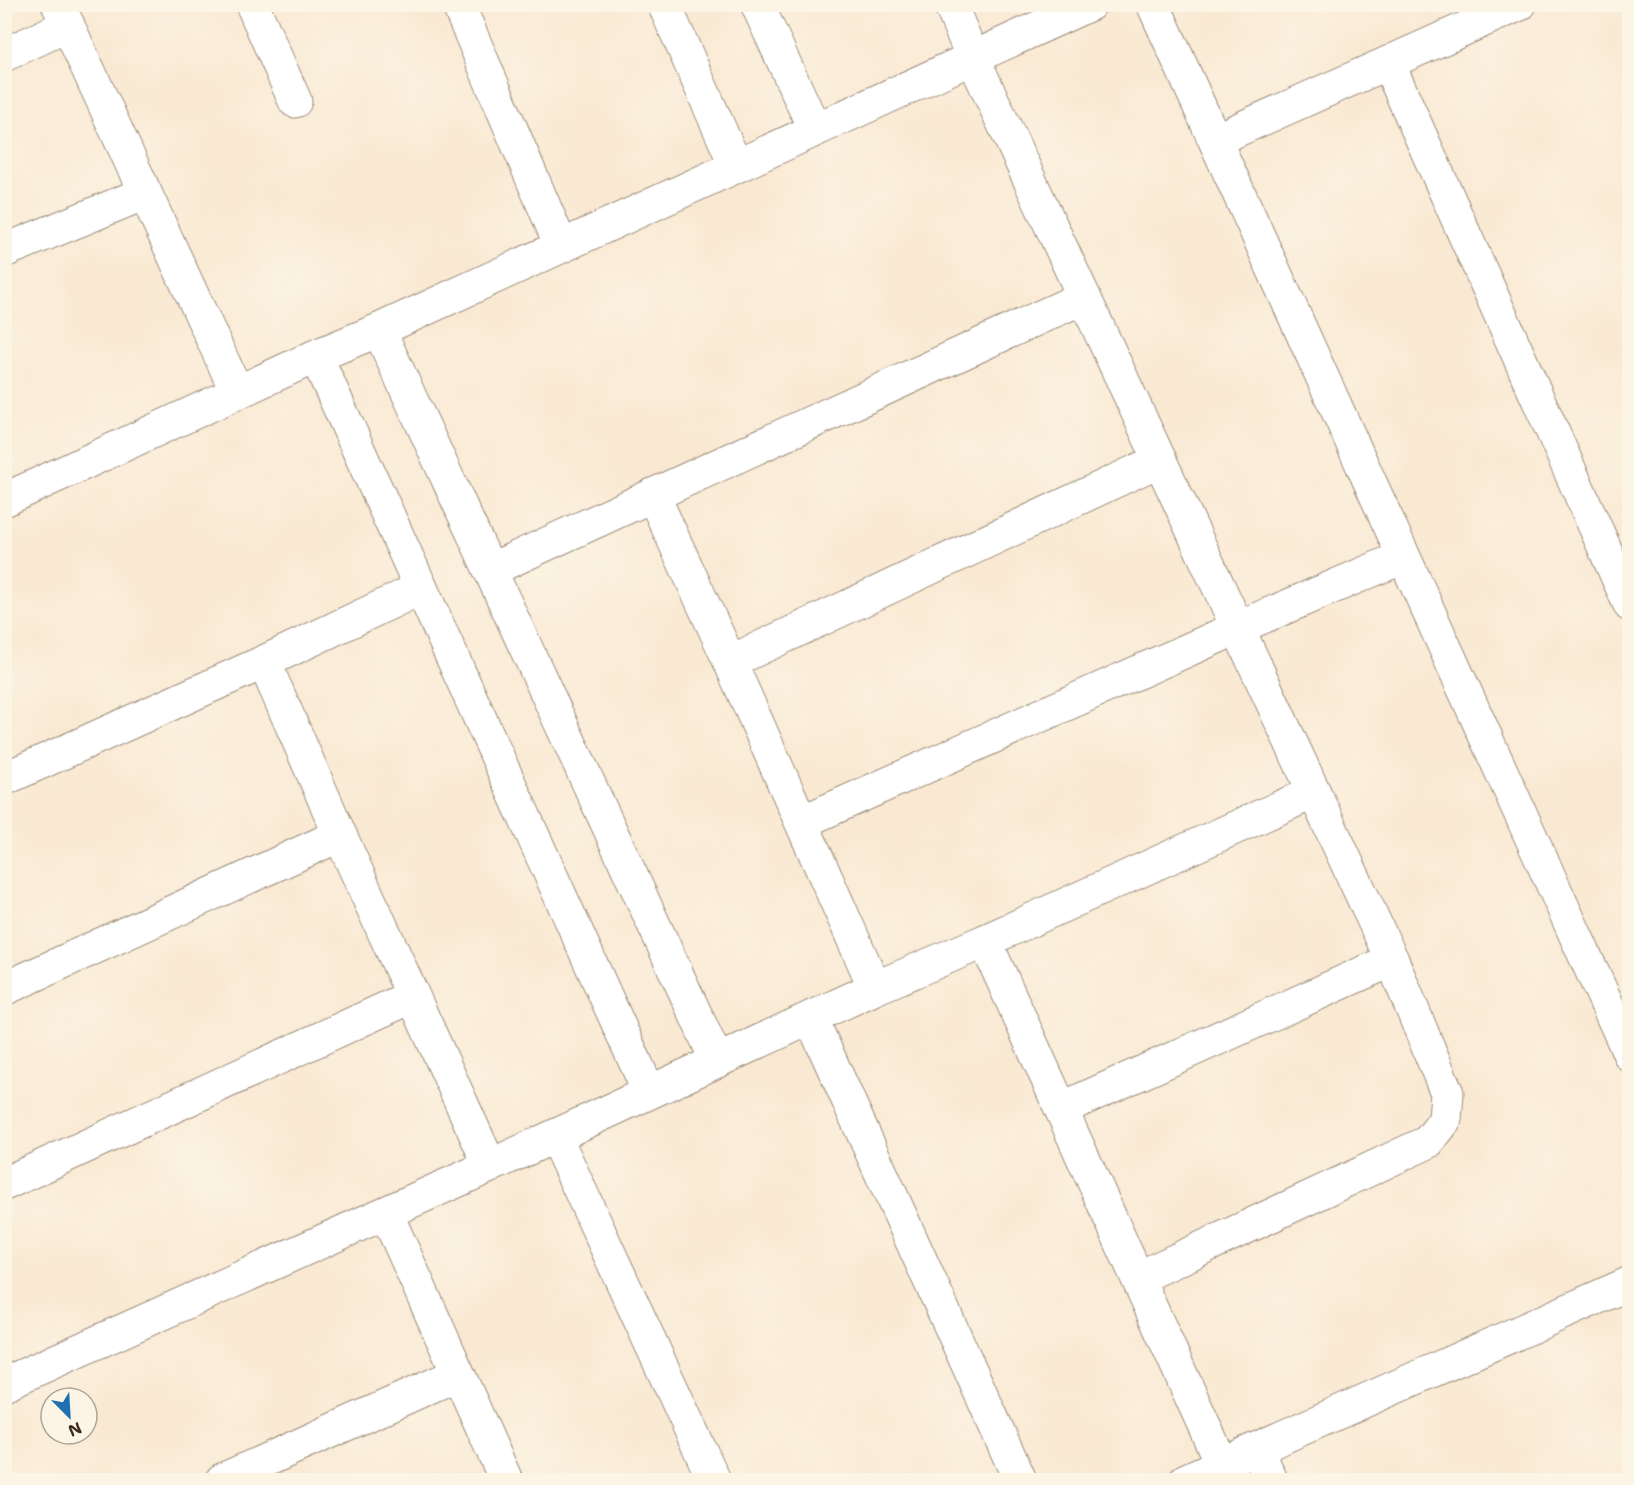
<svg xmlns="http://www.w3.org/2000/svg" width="1634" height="1485" font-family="'Shantell Sans',sans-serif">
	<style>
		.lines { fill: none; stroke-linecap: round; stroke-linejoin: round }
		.minor-casing { stroke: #9a8a78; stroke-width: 35 }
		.minor { stroke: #fff; stroke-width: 33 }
	</style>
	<rect width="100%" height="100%" fill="#fcf5e5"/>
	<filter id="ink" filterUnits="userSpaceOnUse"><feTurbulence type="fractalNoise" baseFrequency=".0167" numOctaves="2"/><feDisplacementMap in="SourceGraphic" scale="12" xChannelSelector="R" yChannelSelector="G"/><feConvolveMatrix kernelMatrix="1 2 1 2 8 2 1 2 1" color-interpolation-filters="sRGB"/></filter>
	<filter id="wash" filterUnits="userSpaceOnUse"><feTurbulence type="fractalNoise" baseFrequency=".008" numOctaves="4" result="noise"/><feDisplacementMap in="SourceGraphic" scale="24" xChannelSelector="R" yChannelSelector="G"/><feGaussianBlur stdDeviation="1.35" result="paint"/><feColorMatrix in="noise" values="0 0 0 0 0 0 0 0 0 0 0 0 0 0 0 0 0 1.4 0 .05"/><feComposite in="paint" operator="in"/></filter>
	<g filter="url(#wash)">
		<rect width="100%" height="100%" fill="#f9e9d3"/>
	</g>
	<g filter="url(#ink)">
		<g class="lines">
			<defs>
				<g id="minor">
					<polyline points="58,4 237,392"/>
					<polyline points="252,4 295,101"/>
					<polyline points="458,4 561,246"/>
					<polyline points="664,4 736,166"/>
					<polyline points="757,4 815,130"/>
					<polyline points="950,4 973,58 1392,960 1447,1093 1445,1120 1428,1142 1138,1278"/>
					<polyline points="1153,4 1630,1055"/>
					<polyline points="4,55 68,25"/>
					<polyline points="1388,63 1630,605"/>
					<polyline points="1215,140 1520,4"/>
					<polyline points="4,251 145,193"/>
					<polyline points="379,330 1090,4"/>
					<polyline points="316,356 649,1092"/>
					<polyline points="653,495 730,662"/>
					<polyline points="4,500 316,356 379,330 717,1061"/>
					<polyline points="490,570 1084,297"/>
					<polyline points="264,662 340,835 490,1166"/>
					<polyline points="4,779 264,662 421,588"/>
					<polyline points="802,822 1237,628 1403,557"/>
					<polyline points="875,988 730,662 1160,460"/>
					<polyline points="4,989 340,835"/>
					<polyline points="811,1018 1020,1480"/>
					<polyline points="1061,1109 1392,960"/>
					<polyline points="4,1184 413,996"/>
					<polyline points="386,1213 506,1480"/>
					<polyline points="4,1384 490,1166 555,1136"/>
					<polyline points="1257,1449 1271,1480"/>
					<polyline points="1222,1465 985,941 1314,792"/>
					<polyline points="222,1480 458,1374"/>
					<polyline points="714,1480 555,1136 875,988 985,941"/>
					<polyline points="1186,1480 1630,1283"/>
				</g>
			</defs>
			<!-- minor casing -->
			<use href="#minor" class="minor-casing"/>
			<!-- minor -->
			<use href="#minor" class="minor"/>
		</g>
	</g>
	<!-- margin -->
	<rect width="1634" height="1485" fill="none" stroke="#fcf5e5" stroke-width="24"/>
	<!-- north arrow -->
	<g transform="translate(69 1416) rotate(156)"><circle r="28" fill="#fcf5e5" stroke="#afa495" stroke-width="1.5"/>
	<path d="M0-4.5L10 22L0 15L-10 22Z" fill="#1f6fb2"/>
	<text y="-9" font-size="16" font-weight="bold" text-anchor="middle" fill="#3b2a1e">N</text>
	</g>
</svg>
